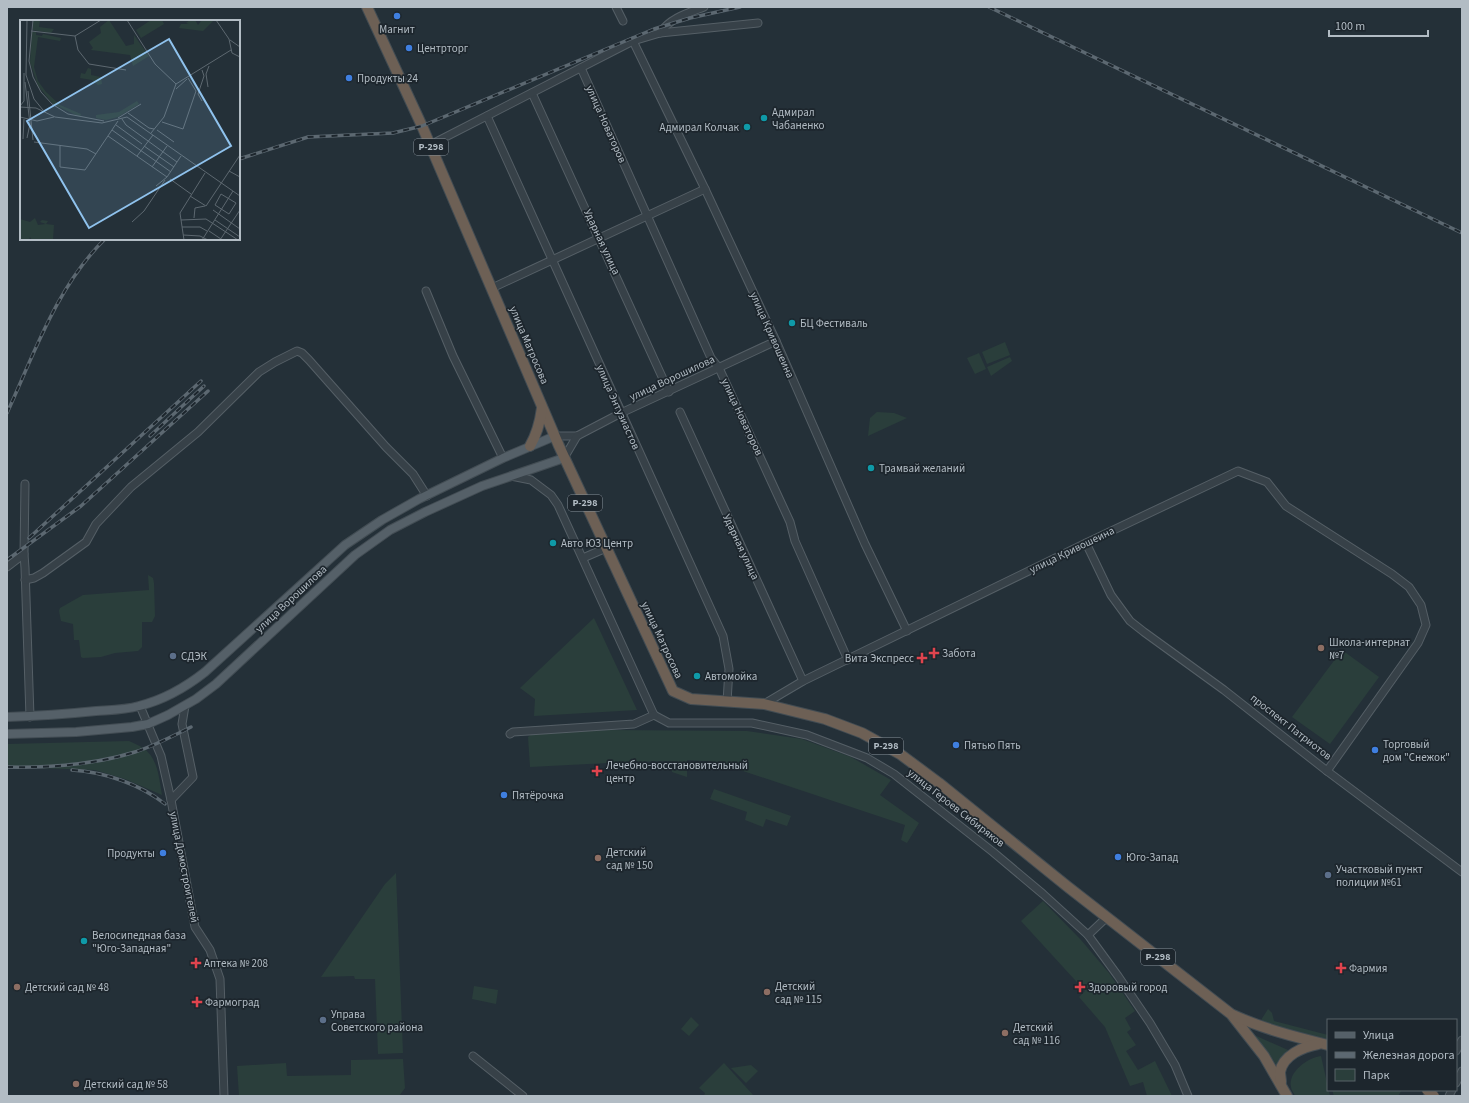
<svg xmlns="http://www.w3.org/2000/svg" width="1469" height="1103" font-family="'Source Sans 3',sans-serif">
	<style>
		.green { fill: #2a3e3b }
		.lines { fill: none; stroke-linecap: round; stroke-linejoin: round }
		.minor-casing { stroke: #555f66; stroke-width: 9 }
		.major-casing { stroke: #434d54; stroke-width: 10 }
		.highway-casing { stroke: #424c53; stroke-width: 12 }
		.minor { stroke: #374148; stroke-width: 7 }
		.major { stroke: #556068; stroke-width: 8 }
		.highway { stroke: #6d6055; stroke-width: 10 }
		.rail-casing { stroke: #5c6871; stroke-width: 3.5 }
		.rail { stroke: #1d262d; stroke-width: 2; stroke-dasharray: 6; stroke-linecap: butt }
		.highway-bridge-casing { stroke: #424c53; stroke-width: 12; stroke-linecap: butt }
		.highway-bridge { stroke: #6d6055; stroke-width: 10 }
		.shop-dot { fill: #3f7fe0; stroke: #1d262d; stroke-width: 1.5 }
		.culture-dot { fill: #0f9aa8; stroke: #1d262d; stroke-width: 1.5 }
		.education-dot { fill: #8d6e63; stroke: #1d262d; stroke-width: 1.5 }
		.health-dot { fill: #e0444e; stroke: #1d262d; stroke-width: 1.5 }
		.service-dot { fill: #5c6f8a; stroke: #1d262d; stroke-width: 1.5 }
		.labels { text-anchor: middle; dominant-baseline: central; stroke-width: 3.5; stroke-linejoin: round; paint-order: stroke }
		.shield { fill: #1d262d; stroke: #858f97; stroke-width: 1 }
		.shield-label { font-size: 10px; font-weight: bold; fill: #b2bcc4 }
		.poi-label { font-size: 11px; fill: #b2bcc4; stroke: #1d262d; text-anchor: start }
		.street-label { font-size: 11px; fill: #b2bcc4; stroke: #1d262d }
		.inset-road { fill: none; stroke: #5d6870; stroke-width: 1 }
		.view { fill: #8fc2ed; fill-opacity: 0.15; stroke: #8fc2ed; stroke-width: 2 }
		.inset-edge { fill: none; stroke: #b2bcc4; stroke-width: 2 }
	</style>
	<rect width="100%" height="100%" fill="#243038"/>
	<!-- green -->
	<g class="green">
		<polygon points="1005,342 1010,355 987,364 982,352"/>
		<polygon points="979,353 986,369 975,374 967,358"/>
		<polygon points="1010,357 1012,361 991,376 987,367"/>
		<polygon points="877,412 894,413 907,418 868,436 870,418"/>
		<polygon points="148,575 153,578 154,583 155,616 152,622 142,622 142,647 138,651 115,653 101,657 83,658 81,657 79,640 74,640 73,624 61,621 59,611 60,608 83,595 149,590"/>
		<polygon points="594,618 637,710 534,716 535,699 520,688"/>
		<polygon points="1342,650 1379,677 1330,744 1292,717"/>
		<polygon points="609,730 747,731 802,739 851,757 891,780 880,795 919,823 907,843 901,840 905,825 716,762 687,760 687,777 672,772 671,761 627,762 530,767 528,737 533,733"/>
		<path d="M 129,741 C 133,743 139,745 143,748 C 158,758 159,778 162,795 L 125,779 L 95,770 L 7,767 L 7,744 Z"/>
		<polygon points="714,789 791,816 787,826 766,819 763,827 745,820 747,812 710,799"/>
		<polygon points="396,873 403,1053 378,1054 375,979 355,979 354,976 321,977 385,884"/>
		<polygon points="1043,901 1081,940 1109,973 1135,1011 1125,1018 1131,1029 1127,1032 1136,1045 1126,1051 1138,1070 1155,1061 1172,1096 1147,1096 1143,1082 1130,1086 1105,1027 1079,997 1085,991 1021,921"/>
		<polygon points="474,986 498,990 496,1004 472,999"/>
		<polygon points="1268,1009 1272,1013 1274,1021 1328,1035 1328,1039 1273,1025 1261,1020"/>
		<polygon points="691,1017 699,1025 689,1036 681,1029"/>
		<polygon points="1252,1034 1288,1050 1280,1060 1277,1066 1267,1051"/>
		<path d="M 1321,1056 L 1330,1096 L 1295,1096 C 1294,1093 1291,1090 1291,1087 C 1288,1072 1307,1058 1321,1056 Z"/>
		<polygon points="403,1059 405,1088 399,1096 239,1096 237,1066 286,1063 287,1076 351,1075 351,1060"/>
		<polygon points="724,1063 754,1096 704,1096 705,1093 699,1088"/>
		<polygon points="751,1065 758,1071 746,1083 731,1068"/>
		<polygon points="1332,1090 1402,1090 1398,1096 1334,1096"/>
	</g>
	<g class="lines">
		<defs>
			<g id="minor">
				<polyline points="616,7 623,21"/>
				<path d="M 660,33 C 670,18 688,13 704,7"/>
				<polyline points="633,41 705,189 776,341 865,544 907,631"/>
				<polyline points="581,68 711,358 719,368 790,522 795,541 848,660"/>
				<polyline points="532,93 669,392"/>
				<polyline points="487,116 723,636 729,669 727,702"/>
				<polyline points="430,145 633,41 660,33 758,23"/>
				<polyline points="492,288 705,189"/>
				<polyline points="426,291 453,356 503,458"/>
				<polyline points="680,412 803,681"/>
				<polyline points="555,436 577,436 621,413 776,341"/>
				<polyline points="564,458 577,436"/>
				<polyline points="511,476 531,480 551,495 558,505 654,715"/>
				<polyline points="1086,543 1111,595 1130,621 1144,632 1224,690 1327,771 1462,872"/>
				<polyline points="24,554 25,568 30,717"/>
				<polyline points="583,558 606,548"/>
				<polyline points="7,567 24,554 25,484"/>
				<polyline points="25,580 34,578 43,573 86,542 96,524 131,487 198,432 259,372 275,362 297,351 302,353 309,360 386,447 413,474 427,496"/>
				<polyline points="764,704 803,681 1086,543 1238,471 1267,482 1286,506 1392,574 1409,587 1421,605 1426,625 1418,643 1327,771"/>
				<polyline points="140,706 161,756 171,800 195,927 210,950 220,979 224,1096"/>
				<polyline points="654,715 669,723 752,723 807,735 867,758 894,774 993,852 1043,894 1088,935 1118,976 1150,1023 1175,1065 1188,1096"/>
				<polyline points="510,734 513,732 634,724 654,715"/>
				<polyline points="171,800 193,777 182,724 185,706"/>
				<polyline points="1088,935 1107,917"/>
				<polyline points="1456,1051 1462,1040"/>
				<polyline points="473,1056 523,1096"/>
				<polyline points="1456,1083 1462,1071"/>
				<polyline points="1449,1096 1452,1090"/>
			</g>
			<g id="major">
				<path d="M 7,717 C 37,716 67,714 96,711 C 111,710 125,710 139,706 C 163,700 186,687 205,672 L 345,545 L 382,520 L 419,499 L 503,458 L 555,436"/>
				<polyline points="7,734 76,732 132,727 148,724 168,715 196,699 216,684 355,555 390,530 425,512 482,486 564,458"/>
			</g>
			<g id="highway">
				<polyline points="367,7 422,126 559,446 673,691 691,699 764,704 825,719 862,733 900,754 939,783 1068,887 1231,1014 1264,1056 1287,1096"/>
				<path d="M 530,446 C 537,434 540,423 542,408"/>
				<path d="M 1233,1015 C 1264,1029 1295,1037 1328,1045"/>
				<path d="M 1281,1082 C 1281,1079 1280,1075 1280,1072 C 1283,1055 1303,1047 1318,1044"/>
			</g>
		</defs>
		<!-- minor casing -->
		<use href="#minor" class="minor-casing"/>
		<!-- major casing -->
		<use href="#major" class="major-casing"/>
		<!-- highway casing -->
		<use href="#highway" class="highway-casing"/>
		<!-- minor -->
		<use href="#minor" class="minor"/>
		<!-- major -->
		<use href="#major" class="major"/>
		<!-- highway -->
		<use href="#highway" class="highway"/>
		<defs>
			<g id="rail">
				<polyline points="989,7 1462,233"/>
				<polyline points="239,159 308,137 393,133 422,126 654,29 690,18 740,7"/>
				<path d="M 7,413 C 34,354 57,286 105,239"/>
				<polyline points="150,436 204,386"/>
				<polyline points="29,538 201,381"/>
				<polyline points="7,560 81,506 208,391"/>
				<path d="M 7,767 C 51,768 93,765 135,752 C 154,746 173,736 191,727"/>
				<path d="M 72,770 C 104,772 140,784 165,804"/>
			</g>
		</defs>
		<!-- rail casing -->
		<use href="#rail" class="rail-casing"/>
		<!-- rail -->
		<use href="#rail" class="rail"/>
		<defs>
			<polyline id="highway-bridge" points="1427,1090 1434,1096"/>
		</defs>
		<!-- highway-bridge casing -->
		<use href="#highway-bridge" class="highway-bridge-casing"/>
		<!-- highway-bridge -->
		<use href="#highway-bridge" class="highway-bridge"/>
	</g>
	<!-- markers -->
	<g class="shop-dot">
		<circle cx="397" cy="16" r="4"/>
		<circle cx="409" cy="48" r="4"/>
		<circle cx="349" cy="78" r="4"/>
		<circle cx="956" cy="745" r="4"/>
		<circle cx="1375" cy="750" r="4"/>
		<circle cx="504" cy="795" r="4"/>
		<circle cx="163" cy="853" r="4"/>
		<circle cx="1118" cy="857" r="4"/>
	</g>
	<g class="culture-dot">
		<circle cx="764" cy="118" r="4"/>
		<circle cx="747" cy="127" r="4"/>
		<circle cx="792" cy="323" r="4"/>
		<circle cx="871" cy="468" r="4"/>
		<circle cx="553" cy="543" r="4"/>
		<circle cx="697" cy="676" r="4"/>
		<circle cx="84" cy="941" r="4"/>
	</g>
	<g class="education-dot">
		<circle cx="1321" cy="648" r="4"/>
		<circle cx="598" cy="858" r="4"/>
		<circle cx="17" cy="987" r="4"/>
		<circle cx="767" cy="992" r="4"/>
		<circle cx="1005" cy="1033" r="4"/>
		<circle cx="76" cy="1084" r="4"/>
	</g>
	<g class="health-dot">
		<path d="M932 647h4v4h4v4h-4v4h-4v-4h-4v-4h4z"/>
		<path d="M920 652h4v4h4v4h-4v4h-4v-4h-4v-4h4z"/>
		<path d="M595 765h4v4h4v4h-4v4h-4v-4h-4v-4h4z"/>
		<path d="M194 957h4v4h4v4h-4v4h-4v-4h-4v-4h4z"/>
		<path d="M1339 962h4v4h4v4h-4v4h-4v-4h-4v-4h4z"/>
		<path d="M1078 981h4v4h4v4h-4v4h-4v-4h-4v-4h4z"/>
		<path d="M195 996h4v4h4v4h-4v4h-4v-4h-4v-4h4z"/>
	</g>
	<g class="service-dot">
		<circle cx="173" cy="656" r="4"/>
		<circle cx="1328" cy="875" r="4"/>
		<circle cx="323" cy="1020" r="4"/>
	</g>
	<g class="labels">
		<!-- shield labels -->
		<g class="shield">
			<rect x="414" y="139" width="34" height="16" rx="3"/>
			<rect x="568" y="495" width="34" height="16" rx="3"/>
			<rect x="869" y="738" width="34" height="16" rx="3"/>
			<rect x="1141" y="949" width="34" height="16" rx="3"/>
		</g>
		<g class="shield-label">
			<text x="431" y="147">Р-298</text>
			<text x="585" y="503">Р-298</text>
			<text x="886" y="746">Р-298</text>
			<text x="1158" y="957">Р-298</text>
		</g>
		<!-- poi labels -->
		<g class="poi-label">
			<text x="397" y="29" text-anchor="middle">Магнит</text>
			<text x="417" y="48">Центрторг</text>
			<text x="357" y="78">Продукты 24</text>
			<text x="772" y="112">Адмирал<tspan x="772" dy="13">Чабаненко</tspan></text>
			<text x="739" y="127" text-anchor="end">Адмирал Колчак</text>
			<text x="800" y="323">БЦ Фестиваль</text>
			<text x="879" y="468">Трамвай желаний</text>
			<text x="561" y="543">Авто ЮЗ Центр</text>
			<text x="1329" y="642">Школа-интернат<tspan x="1329" dy="13">№7</tspan></text>
			<text x="942" y="653">Забота</text>
			<text x="181" y="656">СДЭК</text>
			<text x="914" y="658" text-anchor="end">Вита Экспресс</text>
			<text x="705" y="676">Автомойка</text>
			<text x="1383" y="744">Торговый<tspan x="1383" dy="13">дом "Снежок"</tspan></text>
			<text x="964" y="745">Пятью Пять</text>
			<text x="606" y="765">Лечебно-восстановительный<tspan x="606" dy="13">центр</tspan></text>
			<text x="512" y="795">Пятёрочка</text>
			<text x="606" y="852">Детский<tspan x="606" dy="13">сад № 150</tspan></text>
			<text x="155" y="853" text-anchor="end">Продукты</text>
			<text x="1126" y="857">Юго-Запад</text>
			<text x="1336" y="869">Участковый пункт<tspan x="1336" dy="13">полиции №61</tspan></text>
			<text x="92" y="935">Велосипедная база<tspan x="92" dy="13">"Юго-Западная"</tspan></text>
			<text x="204" y="963">Аптека № 208</text>
			<text x="1349" y="968">Фармия</text>
			<text x="775" y="986">Детский<tspan x="775" dy="13">сад № 115</tspan></text>
			<text x="25" y="987">Детский сад № 48</text>
			<text x="1088" y="987">Здоровый город</text>
			<text x="205" y="1002">Фармоград</text>
			<text x="331" y="1014">Управа<tspan x="331" dy="13">Советского района</tspan></text>
			<text x="1013" y="1027">Детский<tspan x="1013" dy="13">сад № 116</tspan></text>
			<text x="84" y="1084">Детский сад № 58</text>
		</g>
		<!-- street labels -->
		<g class="street-label">
			<text transform="translate(606 124) rotate(66)">улица Новаторов</text>
			<text transform="translate(602 242) rotate(65)">Ударная улица</text>
			<text transform="translate(772 335) rotate(66)">улица Кривошеина</text>
			<text transform="translate(529 345) rotate(67)">улица Матросова</text>
			<text transform="translate(672 378) rotate(-25)">улица Ворошилова</text>
			<text transform="translate(618 407) rotate(66)">улица Энтузиастов</text>
			<text transform="translate(742 417) rotate(65)">улица Новаторов</text>
			<text transform="translate(741 547) rotate(65)">Ударная улица</text>
			<text transform="translate(1072 550) rotate(-26)">улица Кривошеина</text>
			<text transform="translate(291 599) rotate(-43)">улица Ворошилова</text>
			<text transform="translate(662 640) rotate(65)">улица Матросова</text>
			<text transform="translate(1291 727) rotate(38)">проспект Патриотов</text>
			<text transform="translate(956 808) rotate(38)">улица Героев Сибиряков</text>
			<text transform="translate(184 867) rotate(79)">улица Домостроителей</text>
		</g>
	</g>
	<!-- overview -->
	<g transform="translate(20 20)">
		<rect width="220" height="220" fill="#243038"/>
		<path d="M 13,0 L 20,0 L 19,7 L 34,9 L 31,13 L 13,10 ZM 89,0 L 106,26 L 114,24 L 114,15 L 129,36 L 113,46 L 110,35 L 71,30 L 73,28 L 69,22 L 81,13 L 80,7 ZM 131,0 L 142,0 L 144,4 L 121,18 L 116,10 ZM 170,0 L 175,0 L 178,5 L 182,0 L 194,0 L 183,11 L 159,8 L 161,4 L 169,4 L 166,3 ZM 12,12 L 16,12 L 16,15 L 22,16 L 23,14 L 41,18 L 40,21 L 18,17 L 14,47 L 18,61 L 26,72 L 40,85 L 61,94 L 60,97 L 33,84 L 18,66 L 10,42 ZM 68,48 L 71,49 L 71,55 L 81,57 L 82,64 L 78,65 L 72,60 L 60,58 L 61,53 L 65,54 ZM 117,81 L 119,84 L 98,97 L 86,100 L 76,98 L 76,95 L 99,92 ZM 15,198 L 18,205 L 26,204 L 20,202 L 22,200 L 28,201 L 26,204 L 34,205 L 33,220 L 12,220 L 10,217 L 9,220 L 0,220 L 0,199 L 10,202 Z" fill="#2a3e3b"/>
		<path class="inset-road" d="M 7,0 L 6,55 L 14,79 L 23,90M 13,0 L 9,41 L 13,57 L 21,72 L 32,84 L 48,94 L 84,101M 107,0 L 135,44 L 156,64M 196,0 L 209,19 L 212,33 L 220,37M 11,11 L 55,16 L 81,0M 55,16 L 58,30 L 69,44 L 106,50M 210,20 L 220,27M 168,58 L 176,71M 5,62 L 10,104 L 7,118M 188,67 L 186,54 L 189,46M 156,69 L 167,59M 8,71 L 13,120M 182,81 L 178,74 L 184,56 L 182,50M 0,86 L 4,81 L 4,53M 0,87 L 16,88 L 35,97 L 82,103 L 107,97 L 220,176M 108,93 L 129,108 L 134,109M 0,97 L 17,101 L 34,97M 98,98 L 121,84M 102,99 L 106,105 L 157,142M 142,102 L 163,109 L 176,71M 96,105 L 122,124M 92,110 L 151,152M 137,110 L 154,122M 131,113 L 144,97 L 156,64 L 211,30M 88,116 L 147,157M 3,119 L 4,99M 14,122 L 67,129 L 76,134M 40,126 L 40,147 L 65,150 L 98,101M 124,126 L 154,147M 117,136 L 133,115M 132,147 L 147,126M 209,151 L 220,157M 150,159 L 171,174M 136,166 L 147,157 L 161,136M 201,174 L 216,183 L 209,194 L 195,185 ZM 170,176 L 186,186 L 220,135M 193,190 L 220,209M 174,198 L 175,188 L 185,186M 161,200 L 186,199 L 218,220M 195,200 L 220,217M 112,202 L 124,191 L 145,160M 162,207 L 180,207 L 187,211M 189,211 L 201,219M 163,215 L 180,216 L 188,220M 164,220 L 160,193 L 185,153M 182,220 L 213,171M 200,220 L 220,190"/>
		<path class="view" d="M 149,19 L 211,126 L 69,208 L 7,101 Z"/>
		<rect width="220" height="220" class="inset-edge"/>
	</g>
	<!-- border -->
	<rect width="1469" height="1103" fill="none" stroke="#b2bcc4" stroke-width="16"/>
	<!-- legend -->
	<rect x="1327" y="1019" width="130" height="72" fill="#1d262d" stroke="#596269"/>
	<rect x="1335" y="1032" width="20" height="6" fill="#556068" stroke="#596269"/>
	<text x="1363" y="1039" font-size="12" fill="#b2bcc4">Улица</text>
	<rect x="1335" y="1052" width="20" height="6" fill="#5c6871" stroke="#596269"/>
	<text x="1363" y="1059" font-size="12" fill="#b2bcc4">Железная дорога</text>
	<rect x="1335" y="1069" width="20" height="12" fill="#2a3e3b" stroke="#596269"/>
	<text x="1363" y="1079" font-size="12" fill="#b2bcc4">Парк</text>
	<!-- scale -->
	<path d="M1329 30v6h99v-6" fill="none" stroke="#b2bcc4" stroke-width="2"/>
	<text x="1335" y="30" font-size="12" fill="#b2bcc4" stroke="#1d262d" stroke-width="3" paint-order="stroke">100 m</text>
</svg>
